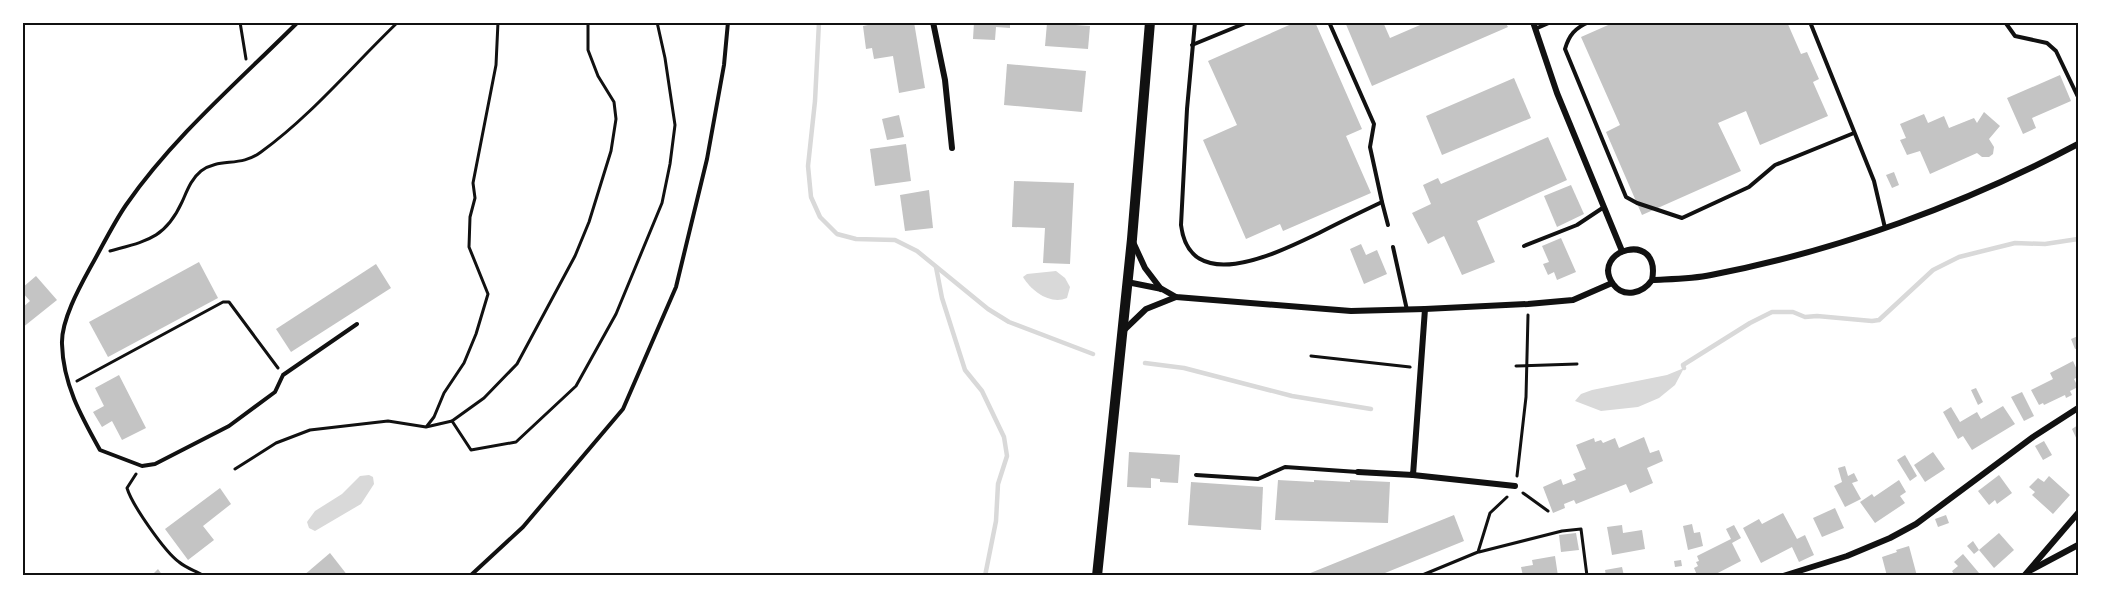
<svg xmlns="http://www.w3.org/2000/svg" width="2101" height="598" font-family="'Open Sans',sans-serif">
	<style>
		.water { fill: #d9d9d9 }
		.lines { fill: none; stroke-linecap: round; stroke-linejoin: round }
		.stream { stroke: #d9d9d9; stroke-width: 4.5 }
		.building { fill: #c4c4c4 }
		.path { stroke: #111; stroke-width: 3 }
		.service { stroke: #111; stroke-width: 4 }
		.minor { stroke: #111; stroke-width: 6 }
		.secondary { stroke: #111; stroke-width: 10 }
		.neatline { fill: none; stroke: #111; stroke-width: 2 }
	</style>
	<rect width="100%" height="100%" fill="#fff"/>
	<!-- water -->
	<g class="water">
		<path d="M 1056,271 L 1065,278 L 1070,287 L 1067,298 C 1051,305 1032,292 1023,277 L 1027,274 Z"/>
		<polygon points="1684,368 1675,385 1659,398 1638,407 1601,411 1575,401 1581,394 1592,390 1667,375"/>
		<polygon points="369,475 373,477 374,484 361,504 315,531 309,528 307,522 315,511 342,494 360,476"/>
	</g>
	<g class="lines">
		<!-- stream -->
		<g class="stream">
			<polyline points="819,22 815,101 808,166 811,197 820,217 837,234 856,239 895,240 917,251 988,309 1009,322 1093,354"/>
			<polyline points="936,267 942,298 965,370 982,391 1004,437 1007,456 998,484 996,521 985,576"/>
			<polyline points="1145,363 1184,368 1292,396 1371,409"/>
			<polyline points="1684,368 1683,365 1750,323 1772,312 1793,312 1805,317 1817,316 1872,321 1879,320 1933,270 1959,257 2015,243 2045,244 2078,239"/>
		</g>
	</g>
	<!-- building -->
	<g class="building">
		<polygon points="883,22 914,22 925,88 899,93 893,56 874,59 872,48 866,49 863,26"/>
		<polygon points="974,22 1010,22 1010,28 996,27 995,40 973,39"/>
		<polygon points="1296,22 1315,22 1362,129 1346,136 1371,193 1283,231 1280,224 1246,239 1203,140 1237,125 1208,61"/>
		<polygon points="1345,22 1383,22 1390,38 1427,22 1505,22 1508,27 1372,86"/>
		<polygon points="1615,22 1787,22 1801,54 1807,52 1819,79 1813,82 1828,116 1760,145 1746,111 1718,123 1741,171 1642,215 1606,132 1620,125 1581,37"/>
		<polygon points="1047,23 1090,26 1088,49 1045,46"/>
		<polygon points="1007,64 1086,71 1082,112 1004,105"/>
		<polygon points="2060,75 2071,101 2032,118 2036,128 2023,134 2007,98"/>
		<polygon points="1514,78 1531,118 1442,155 1426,116"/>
		<polygon points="1984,112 2000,126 1989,139 1994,147 1993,154 1989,157 1982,157 1977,153 1930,174 1920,151 1907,155 1900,140 1906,138 1900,124 1924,114 1928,123 1944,116 1949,128 1974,118 1977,123"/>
		<polygon points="899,115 904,137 887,140 882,119"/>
		<polygon points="1548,137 1567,180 1477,221 1495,262 1462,275 1444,236 1428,244 1412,213 1431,204 1423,185 1438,178 1441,184"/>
		<polygon points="906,144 911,181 875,186 870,149"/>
		<polygon points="1894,172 1899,185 1892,188 1886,175"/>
		<polygon points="1014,181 1074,183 1070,264 1043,263 1045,228 1012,227"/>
		<polygon points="1571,185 1584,214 1557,227 1544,196"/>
		<polygon points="929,190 933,228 905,231 900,195"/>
		<polygon points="1561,238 1576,272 1557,280 1554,272 1548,275 1543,264 1549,262 1542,246"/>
		<polygon points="1361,244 1366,255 1377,250 1387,274 1364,284 1350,249"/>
		<polygon points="199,262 218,298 108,357 89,322"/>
		<polygon points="376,264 391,288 291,352 276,329"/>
		<polygon points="36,276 57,300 22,328 22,308 30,301 22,292 22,288"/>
		<polygon points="2078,336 2078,348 2075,349 2071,339"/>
		<polygon points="2073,361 2078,372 2078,377 2074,379 2078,387 2070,391 2072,395 2066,398 2065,395 2044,405 2043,403 2039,405 2031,390 2053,379 2050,373"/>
		<polygon points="119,375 146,428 122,440 112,421 102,427 93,412 104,406 95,388"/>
		<polygon points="1976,388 1983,402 1978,405 1971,390"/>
		<polygon points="2022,392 2034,416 2024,421 2011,397"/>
		<polygon points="2003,406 2015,424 1972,450 1963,436 1958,439 1943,412 1951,407 1960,422 1977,412 1981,419"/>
		<polygon points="2078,425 2078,442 2072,429"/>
		<polygon points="1644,437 1650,453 1659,450 1663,461 1647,468 1653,483 1630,493 1626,484 1576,504 1574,500 1564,504 1565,508 1553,513 1543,487 1561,479 1563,485 1576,480 1573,474 1586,469 1576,445 1594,438 1595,442 1601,440 1603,443 1615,438 1619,448"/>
		<polygon points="2044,441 2052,455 2043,460 2035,446"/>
		<polygon points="1129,452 1180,455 1178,483 1160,482 1160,479 1151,478 1151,488 1127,487"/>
		<polygon points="1933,452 1945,469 1925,482 1914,465"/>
		<polygon points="1905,455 1917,476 1910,481 1897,460"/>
		<polygon points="1845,466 1848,476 1854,473 1858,481 1852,483 1861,499 1845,507 1834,486 1842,482 1838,468"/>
		<polygon points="1999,475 2012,493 1997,504 1995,500 1989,505 1978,491"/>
		<polygon points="2049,476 2070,495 2053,514 2032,495 2035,492 2029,487 2038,478 2044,482"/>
		<polygon points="1278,480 1314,482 1314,480 1350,482 1350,480 1390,482 1388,523 1275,520"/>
		<polygon points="1899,480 1906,492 1900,496 1905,503 1875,523 1860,502 1872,494 1874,497"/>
		<polygon points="1191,482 1263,487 1261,530 1188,525"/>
		<polygon points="220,488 231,504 203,526 214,540 188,560 165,529"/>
		<polygon points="1835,508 1844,528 1822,537 1813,518"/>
		<polygon points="1783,513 1797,539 1805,535 1814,555 1799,562 1792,547 1761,563 1743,528 1759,519 1762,524"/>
		<polygon points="1454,515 1464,541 1385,573 1386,575 1303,576"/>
		<polygon points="1946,515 1949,523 1938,527 1935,519"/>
		<polygon points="1692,524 1694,533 1700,532 1703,546 1688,550 1683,526"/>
		<polygon points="1622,525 1623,533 1642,530 1645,549 1612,555 1607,527"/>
		<polygon points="1734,525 1741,538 1732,543 1741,561 1712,576 1702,576 1701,573 1697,575 1694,568 1698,566 1696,562 1699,561 1697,556 1731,539 1726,529"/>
		<polygon points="1576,533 1579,550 1561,552 1559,535"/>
		<polygon points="1999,533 2014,550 1994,568 1979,550"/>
		<polygon points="1973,541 1979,550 1974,554 1967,546"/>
		<polygon points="1909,546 1917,576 1887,576 1882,557 1897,552 1896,550"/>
		<polygon points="330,553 348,576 303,576"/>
		<polygon points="1963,554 1979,573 1976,576 1955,576 1952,571 1958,566 1954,562"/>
		<polygon points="1555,556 1558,576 1523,576 1521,567 1533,565 1532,560"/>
		<polygon points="1681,560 1682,566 1675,567 1674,561"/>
		<polygon points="1622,567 1624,576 1606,576 1605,570"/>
		<polygon points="158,569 163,576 151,576"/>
	</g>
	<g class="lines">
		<!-- path -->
		<g class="path">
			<polyline points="240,22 246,59"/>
			<path d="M 110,251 C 146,241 165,239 182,202 C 187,191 191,179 201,171 C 220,157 240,168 261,152 C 312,115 353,65 398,22"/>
			<polyline points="1311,356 1410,367"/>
			<polyline points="1516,366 1577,364"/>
			<polyline points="77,381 223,302 229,302 278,368"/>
			<polyline points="452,421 471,450 516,442 576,386 616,314 662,203 670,164 675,125 665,58 657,22"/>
			<polyline points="427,426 434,417 444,393 464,363 476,334 488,294 469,247 470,217 475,198 473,183 496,65 498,22"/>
			<polyline points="235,469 276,443 310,430 388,421 426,427 452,421 484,398 517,364 575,256 589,222 611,151 616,119 614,102 598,76 588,50 588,22"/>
			<path d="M 136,474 L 127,488 C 132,505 165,552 179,562 C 186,568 196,571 204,576"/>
			<polyline points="1517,476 1526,397 1528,315"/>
			<polyline points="1523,493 1548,511"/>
			<polyline points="1479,552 1562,531 1581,529 1587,576"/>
			<polyline points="1420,576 1478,552 1490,513 1507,497"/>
		</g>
		<!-- service -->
		<g class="service">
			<path d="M 298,22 C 239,81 174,136 126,205 C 113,224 102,247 90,268 C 79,288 61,321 62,344 C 63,384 81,416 100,450 L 142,466 L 155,464 L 229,426 L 275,392 L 283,375 L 357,324"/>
			<path d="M 1195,22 L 1187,109 L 1181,225 C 1190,298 1281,251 1319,233 C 1340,222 1361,212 1382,202 L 1370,147 L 1374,124 L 1329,22"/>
			<path d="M 1589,22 C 1575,28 1569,35 1565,49 L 1626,197 L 1637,203 L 1682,218 L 1749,187 L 1775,165 L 1854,133"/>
			<polyline points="1810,22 1874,181 1885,228"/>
			<polyline points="2005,22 2015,36 2047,43 2056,51 2078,97"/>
			<polyline points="1535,29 1551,22"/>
			<polyline points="1192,45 1248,22"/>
			<polyline points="1382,202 1388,225"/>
			<polyline points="1524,246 1577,225 1604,207"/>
			<polyline points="1393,247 1407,310"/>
			<polyline points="1196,475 1258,479 1285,467 1358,472"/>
			<polyline points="470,576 523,527 623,409 676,287 707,159 724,65 728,22"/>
		</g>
		<!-- minor -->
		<g class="minor">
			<polyline points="933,22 945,80 952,148"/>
			<polyline points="1533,22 1557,93 1622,251"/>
			<polyline points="1133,242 1145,268 1161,289"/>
			<path d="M 1652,280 C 1662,229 1589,250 1613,284 C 1624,299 1643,293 1652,280 C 1671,279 1692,279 1711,275 C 1837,251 1965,204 2078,144"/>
			<polyline points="1127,282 1162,289 1176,297 1351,311 1425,309 1528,304 1573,300 1612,283"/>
			<polyline points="1122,332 1146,309 1176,297"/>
			<polyline points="1358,472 1413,475 1425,309"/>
			<polyline points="1413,475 1515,486"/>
			<polyline points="2031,570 2078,545"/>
			<polyline points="1783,576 1847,556 1890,538 1916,524 2033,437 2078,408"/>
			<polyline points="2024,576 2078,513"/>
		</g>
		<!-- secondary -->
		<polyline class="secondary" points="1097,576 1132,239 1150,22"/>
	</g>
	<!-- border -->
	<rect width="2101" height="598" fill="none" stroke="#ffffff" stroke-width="48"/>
	<rect x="24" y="24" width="2053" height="550" class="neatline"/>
</svg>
